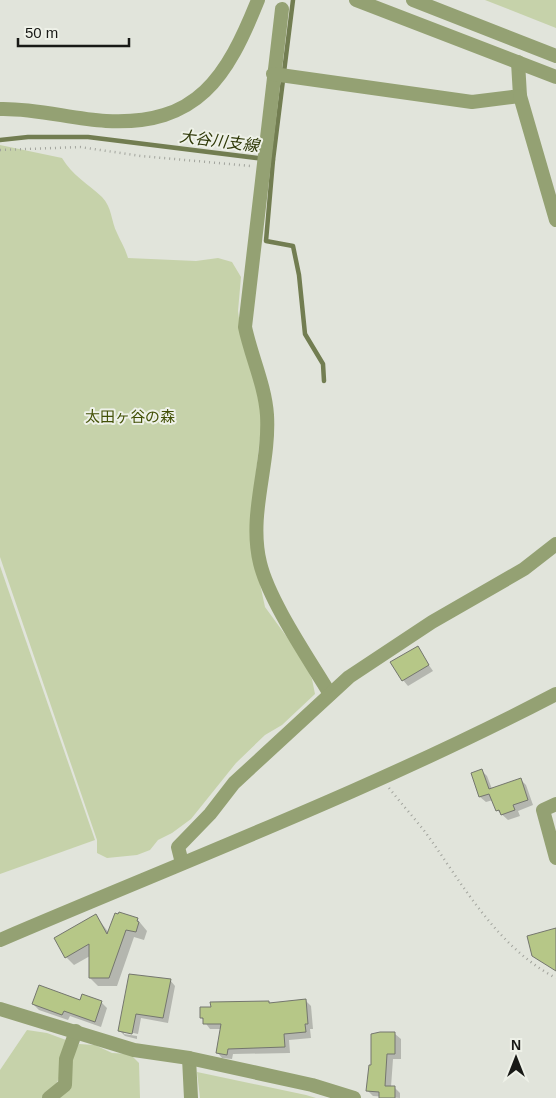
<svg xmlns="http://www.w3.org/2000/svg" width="556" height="1098" font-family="Arial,'Noto Sans JP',sans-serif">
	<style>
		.green { fill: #c6d2aa }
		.shadow { fill: #0003 }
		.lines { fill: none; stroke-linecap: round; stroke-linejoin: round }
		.stream { stroke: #727d51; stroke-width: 4.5 }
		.building { fill: #b6c787; stroke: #74766e }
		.path { stroke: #a2a49d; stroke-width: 2.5; stroke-dasharray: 1 4; stroke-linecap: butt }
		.minor { stroke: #94a173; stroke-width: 14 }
		.tertiary { stroke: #94a173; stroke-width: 14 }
		.labels { text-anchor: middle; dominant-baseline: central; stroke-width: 4; stroke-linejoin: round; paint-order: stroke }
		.park-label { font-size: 15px; fill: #435107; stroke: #eef1e8 }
		.water-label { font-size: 16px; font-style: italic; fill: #2f3908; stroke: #eef1e8 }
	</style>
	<rect width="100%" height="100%" fill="#e1e4db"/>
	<!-- green -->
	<g class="green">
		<polygon points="485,0 556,0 556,28"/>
		<path d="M 0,145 L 62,158 C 72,175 88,184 102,197 C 112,207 111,221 117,233 C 121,242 125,248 128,258 L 196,261 L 218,258 L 232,262 L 241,277 L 238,311 L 242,341 L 263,411 L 254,490 L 254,556 L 265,607 L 300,655 L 312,679 L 315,694 L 282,725 L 265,735 L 236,763 L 191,819 L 172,833 L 158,840 L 150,850 L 137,855 L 107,858 L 97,853 L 97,840 L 0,557 Z"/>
		<polygon points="0,566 95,840 0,874"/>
		<path d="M 27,1030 L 47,1033 L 66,1040 C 64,1055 64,1072 56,1084 C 52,1090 46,1091 42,1098 L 0,1098 L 0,1070 Z"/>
		<polygon points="79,1044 95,1045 112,1053 130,1054 139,1063 140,1098 60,1098 72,1056"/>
		<polygon points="197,1072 306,1095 316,1098 200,1098"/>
	</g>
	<!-- shadow -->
	<g class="shadow">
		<polygon points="417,648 433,671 408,686 403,680"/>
		<polygon points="482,771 487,776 492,789 520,779 526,785 533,805 518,811 520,816 508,820 497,810 493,800 486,802 480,797"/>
		<polygon points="96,916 109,933 119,916 137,919 147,931 144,940 134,937 117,986 98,986 90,978 90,956 74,965 66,957"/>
		<polygon points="130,975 170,980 175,986 168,1023 141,1018 138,1034 124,1031 124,1034 137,1036 137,1039 125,1036 120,1031"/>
		<polygon points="80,1001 101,1002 107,1008 101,1027 70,1016 68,1020 39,1010 33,1004"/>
		<polygon points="306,1001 311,1006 313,1029 310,1029 311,1038 289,1040 290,1053 233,1054 232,1059 222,1058 217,1052 221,1029 210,1029 201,1017 269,1002 271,1004"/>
		<polygon points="395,1034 401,1039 401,1059 393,1059 391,1087 394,1087 400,1093 400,1098 373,1096 368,1091 372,1067"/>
	</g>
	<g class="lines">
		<!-- stream -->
		<g class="stream">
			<polyline points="0,140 28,137 88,137 273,160 293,0"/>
			<polyline points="273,160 266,241 293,246 299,275 305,334 323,364 324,381"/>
		</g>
	</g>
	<!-- building -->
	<g class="building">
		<polygon points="418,646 429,665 402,681 390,662"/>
		<polygon points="482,769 489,789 521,778 528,800 513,805 515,810 501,815 499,810 496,811 489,794 479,797 471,773"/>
		<polygon points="119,912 138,918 137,921 139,922 136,932 126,930 109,978 89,978 89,944 65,958 54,938 96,914 107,934 115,913 118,914"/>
		<polygon points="556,928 556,971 532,956 527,936"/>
		<polygon points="129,974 171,979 163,1018 136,1014 132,1034 118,1031"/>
		<polygon points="39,985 80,1000 82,994 102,1001 95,1022 64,1011 62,1015 32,1004"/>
		<polygon points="306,999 308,1024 305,1024 306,1032 284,1034 285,1047 228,1049 227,1055 216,1053 221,1024 203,1024 203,1018 200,1018 200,1007 211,1007 210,1002 269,1001 269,1003"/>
		<polygon points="380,1032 395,1032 395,1054 387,1054 385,1086 395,1086 395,1098 379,1098 379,1092 366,1091 369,1065 371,1065 371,1034"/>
	</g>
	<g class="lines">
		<!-- path -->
		<g class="path">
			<polyline points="0,150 80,147 141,156 251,166"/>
			<path d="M 389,788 C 401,803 414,818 426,833 C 463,885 497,947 556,978"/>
		</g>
		<!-- minor -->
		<g class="minor">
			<path d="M 282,9 L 245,327 C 251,356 265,385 267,415 C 270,465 248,514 260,563 C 269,601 309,659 330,694"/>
			<polyline points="273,74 472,102 520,96 518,62"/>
			<polyline points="520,96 556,220"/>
			<polyline points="556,804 543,810 556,858"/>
			<polyline points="182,863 178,847 210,814 234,783 349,677 432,622 524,569 556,544"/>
			<path d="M 0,940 C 187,860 376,788 556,694"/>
			<polyline points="189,1058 191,1098"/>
			<polyline points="49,1098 65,1085 66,1059 76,1031"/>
		</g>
		<!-- tertiary -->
		<g class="tertiary">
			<polyline points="356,0 556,77"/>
			<polyline points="413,0 556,56"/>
			<path d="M 0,109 C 36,108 71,119 106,121 C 198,126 227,77 258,0"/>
			<polyline points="0,1009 134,1050 189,1058 312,1085 354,1098"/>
		</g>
	</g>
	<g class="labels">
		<!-- park labels -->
		<g class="park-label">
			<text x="130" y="416">太田ヶ谷の森</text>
		</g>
		<!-- water labels -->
		<g class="water-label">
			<text transform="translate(219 141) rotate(7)">大谷川支線</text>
		</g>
	</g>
	<!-- north arrow -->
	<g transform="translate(516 1058)" stroke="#eef1e8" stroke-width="4" paint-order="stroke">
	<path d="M0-4L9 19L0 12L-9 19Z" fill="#181916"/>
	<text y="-8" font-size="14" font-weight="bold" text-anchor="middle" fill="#181916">N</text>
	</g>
	<!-- scale -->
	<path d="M18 38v8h111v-8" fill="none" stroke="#181916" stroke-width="2.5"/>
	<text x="25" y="38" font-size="15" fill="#181916" stroke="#eef1e8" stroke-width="4" paint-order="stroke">50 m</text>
</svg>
